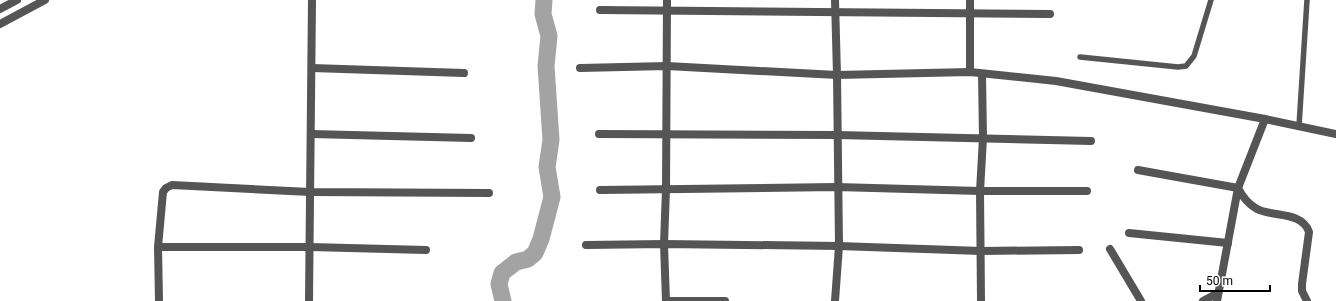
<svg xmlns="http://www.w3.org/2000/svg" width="1336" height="301" font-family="Roboto,sans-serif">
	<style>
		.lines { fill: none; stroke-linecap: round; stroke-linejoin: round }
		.river { stroke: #a3a3a3; stroke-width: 17 }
		.service { stroke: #555; stroke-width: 5.5 }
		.minor { stroke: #555; stroke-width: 8 }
		.tertiary { stroke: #555; stroke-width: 8 }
	</style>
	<rect width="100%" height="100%" fill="#fff"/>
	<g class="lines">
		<!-- river -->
		<polyline class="river" points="503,301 499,284 502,273 516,262 528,259 535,253 541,239 552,197 547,167 551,140 546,66 549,36 543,14 544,0"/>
		<!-- service -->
		<g class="service">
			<polyline points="1080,57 1178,67 1186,66 1194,56 1211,0"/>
			<polyline points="1299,126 1307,0"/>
		</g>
		<!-- minor -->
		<g class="minor">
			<polyline points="600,10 1050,14"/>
			<polyline points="312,68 464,73"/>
			<polyline points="580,68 667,66 837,75 970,72 1056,81 1265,119 1336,134"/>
			<polyline points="970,72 970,0"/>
			<polyline points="311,134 471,138"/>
			<polyline points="599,134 837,135 1091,141"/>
			<path d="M 1138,170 L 1238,188 C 1242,196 1248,204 1257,209 C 1272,217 1302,211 1309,232 L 1302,284 L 1302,291 L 1307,301"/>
			<polyline points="600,190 837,187 980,191 1087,191"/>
			<polyline points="1129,233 1228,243"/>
			<polyline points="586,245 664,244 839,246 981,251 1079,250"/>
			<polyline points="158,247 310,247 426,250"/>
			<polyline points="1110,249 1141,301"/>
			<polyline points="159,301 158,247 163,192 166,188 172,185 310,192 489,193"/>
			<polyline points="309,301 312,0"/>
			<polyline points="666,301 664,244 666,189 667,0"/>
			<polyline points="666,301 725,301"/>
			<polyline points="835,301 839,246 837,75 835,0"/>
			<polyline points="981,301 980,191 983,138 982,74"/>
			<polyline points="1203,301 1218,293"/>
			<polyline points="1217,301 1238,188 1265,119"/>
		</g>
		<!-- tertiary -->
		<g class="tertiary">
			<polyline points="0,9 17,0"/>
			<polyline points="0,24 45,0"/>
		</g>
	</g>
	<!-- scale -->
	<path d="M1200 285v6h70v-6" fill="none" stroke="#000000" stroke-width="2"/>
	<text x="1206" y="285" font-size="12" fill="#000000" stroke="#ffffff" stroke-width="3" paint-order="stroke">50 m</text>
</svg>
